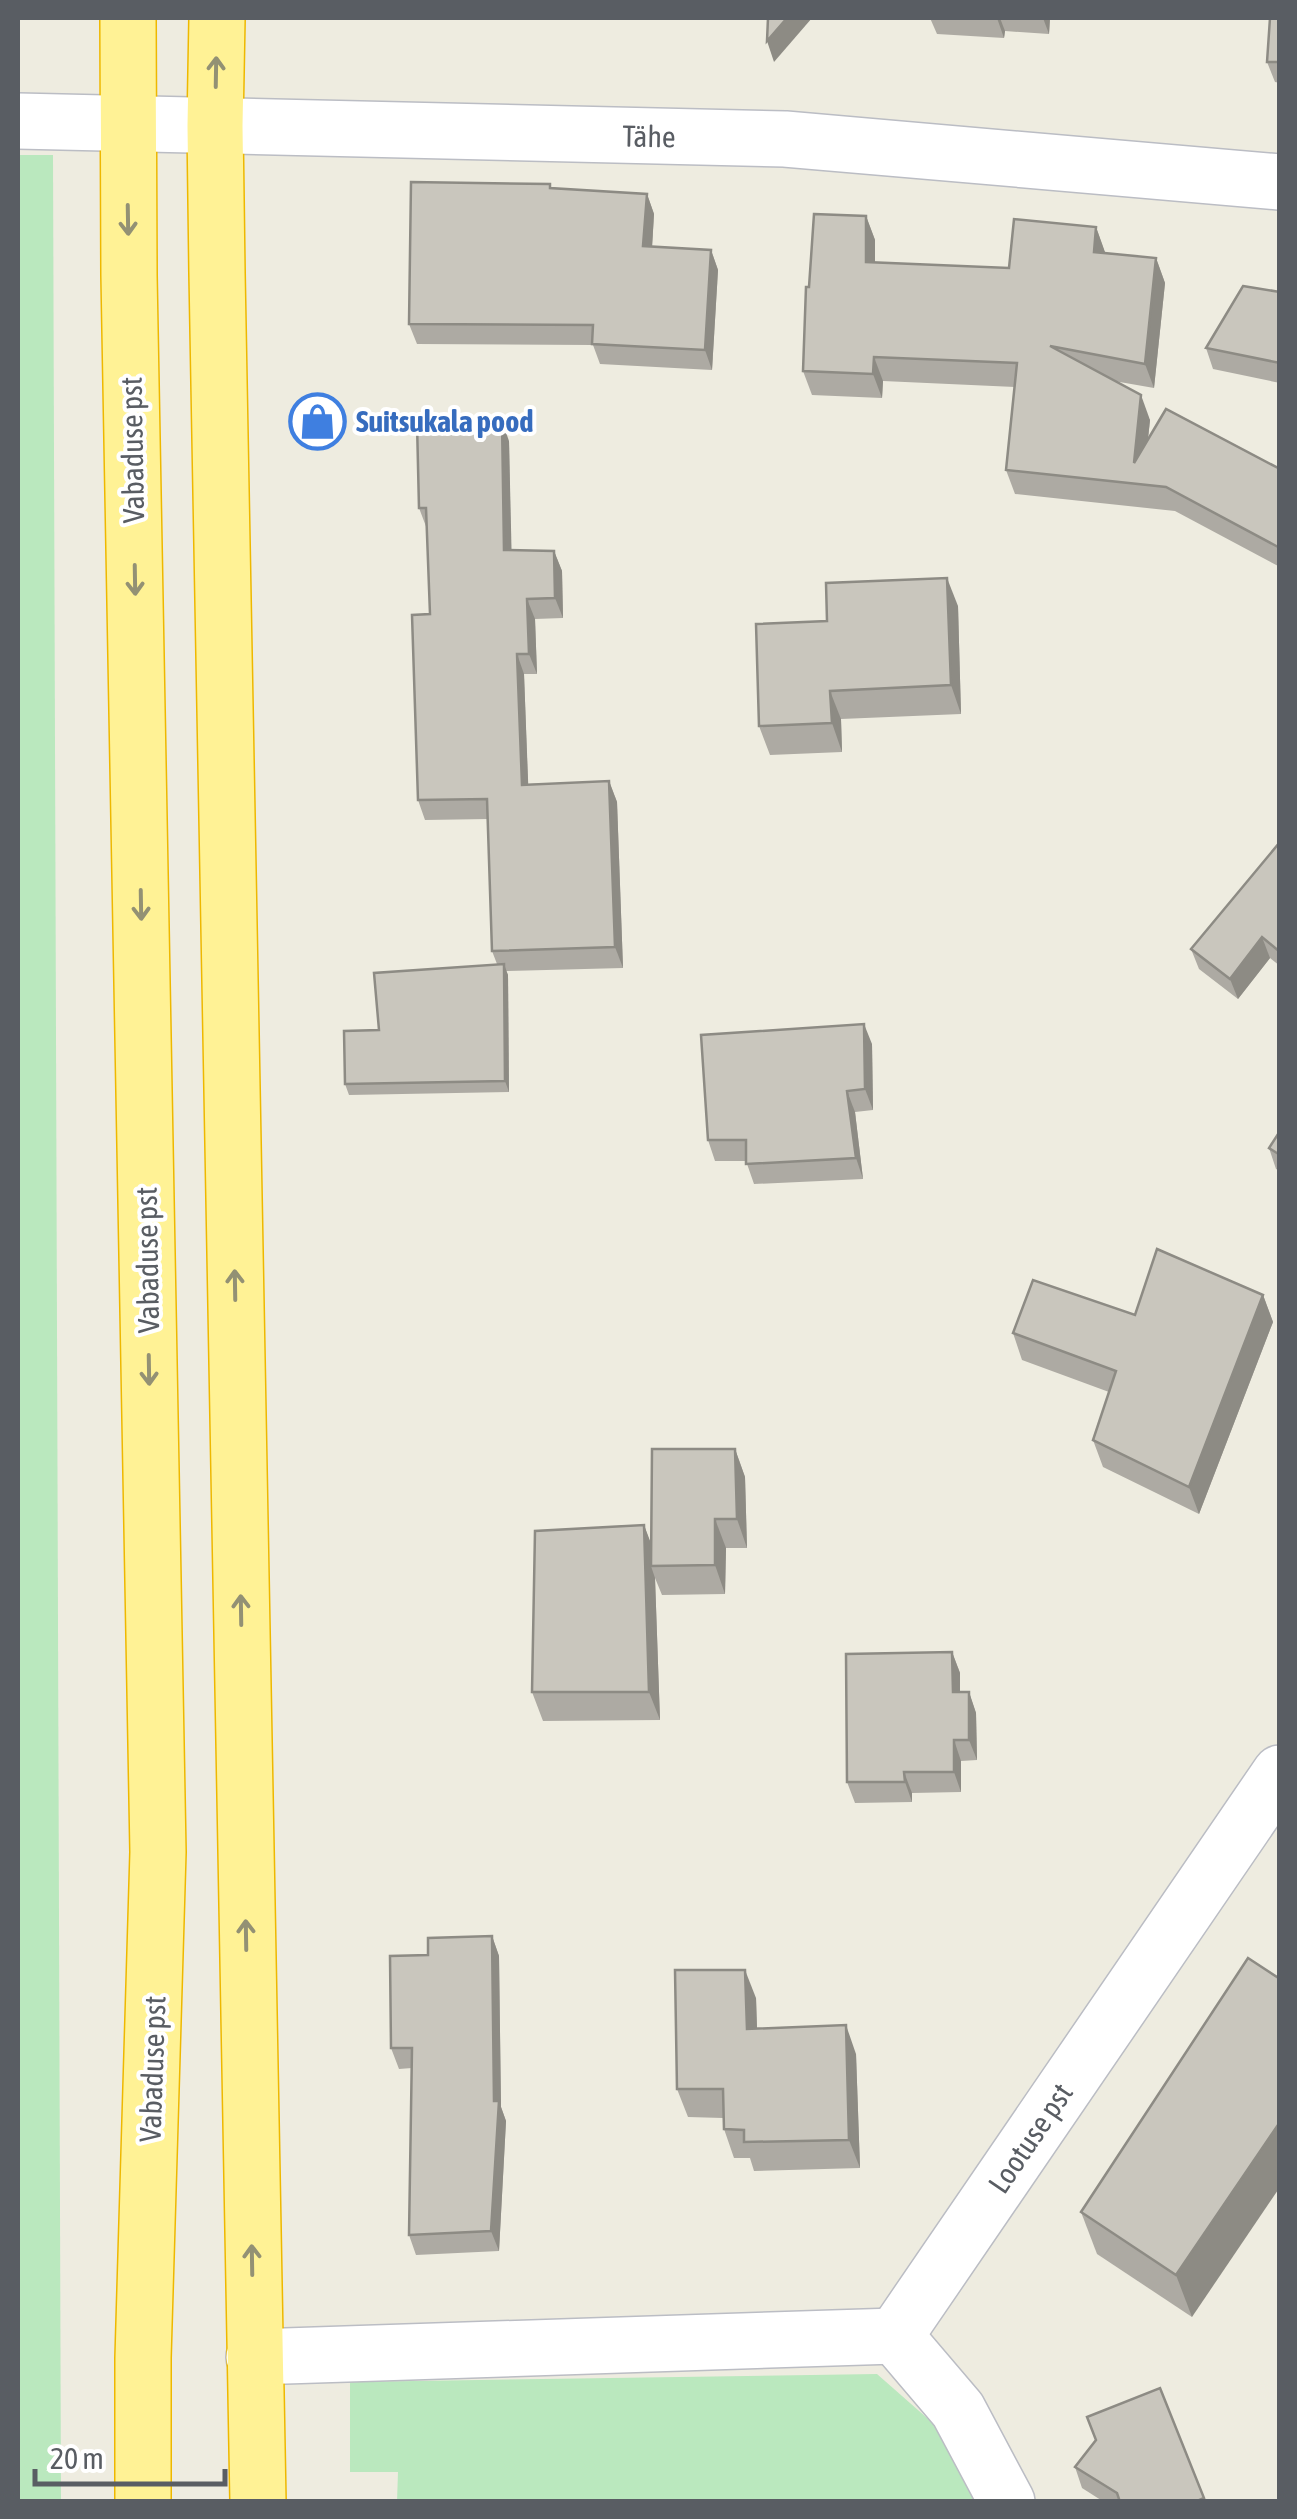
<svg xmlns="http://www.w3.org/2000/svg" width="1297" height="2519" font-family="'Asap Condensed',sans-serif">
	<style>
		.green { fill: #bae8be }
		.lines { fill: none; stroke-linecap: round; stroke-linejoin: round }
		.minor-casing { stroke: #bbbdc4; stroke-width: 58 }
		.trunk-casing { stroke: #eeb800; stroke-width: 58 }
		.minor { stroke: #fff; stroke-width: 55 }
		.trunk { stroke: #fff295; stroke-width: 55 }
		.wall { fill: #adaaa3 }
		.shaded-wall { fill: #8d8b84 }
		.building { fill: #c9c6bd; stroke: #8d8b84; stroke-width: 2.5 }
		.oneway { stroke: #939174 }
		.labels { text-anchor: middle; dominant-baseline: central; stroke-width: 8; stroke-linejoin: round; paint-order: stroke }
		.street-label { font-size: 30px; fill: #595d63; stroke: #fff }
		.shop-label { font-size: 30px; font-weight: bold; fill: #366cbe; stroke: #fff; text-anchor: start }
	</style>
	<rect width="100%" height="100%" fill="#eeece0"/>
	<!-- green -->
	<g class="green">
		<polygon points="18,155 53,155 61,2502 18,2501"/>
		<polygon points="877,2374 935,2425 978,2501 397,2502 398,2472 350,2472 350,2382"/>
	</g>
	<g class="lines">
		<defs>
			<g id="minor">
				<polyline points="18,121 785,139 1280,182"/>
				<polyline points="895,2336 1280,1773"/>
				<polyline points="895,2336 958,2410 1007,2502"/>
				<polyline points="254,2357 895,2336"/>
			</g>
			<g id="trunk">
				<polyline points="128,18 129,275 158,1852 143,2358 143,2502"/>
				<polyline points="217,18 215,126 217,273 258,2502"/>
			</g>
		</defs>
		<!-- minor casing -->
		<use href="#minor" class="minor-casing"/>
		<!-- trunk casing -->
		<use href="#trunk" class="trunk-casing"/>
		<!-- minor -->
		<use href="#minor" class="minor"/>
		<!-- trunk -->
		<use href="#trunk" class="trunk"/>
	</g>
	<!-- wall -->
	<g class="wall">
		<polygon points="930,18 1050,18 1049,34 1005,31 1004,38 937,34"/>
		<polygon points="1280,18 1280,83 1275,82 1267,62"/>
		<polygon points="552,188 647,194 654,214 652,246 711,250 718,270 712,370 600,364 593,345 417,344 409,324"/>
		<polygon points="866,216 875,240 875,262 1009,268 1096,227 1105,253 1156,258 1165,283 1154,388 1114,381 1150,420 1148,439 1280,469 1280,567 1175,511 1015,494 1006,470 1015,387 883,381 882,398 812,395 803,371 809,287"/>
		<polygon points="1280,292 1280,383 1213,369 1206,348"/>
		<polygon points="509,441 511,550 554,551 562,571 563,618 535,619 537,674 524,674 528,784 609,781 617,802 623,968 506,971 508,975 509,1092 349,1095 345,1084 379,1030 497,964 492,951 488,819 425,820 418,800 430,614 427,529 419,508"/>
		<polygon points="958,606 961,714 841,719 842,752 770,755 759,726 827,621"/>
		<polygon points="1280,842 1280,966 1270,958 1238,999 1199,969 1191,949"/>
		<polygon points="872,1044 873,1110 855,1112 863,1179 754,1184 746,1161 715,1161 708,1140"/>
		<polygon points="1280,1131 1280,1171 1276,1169 1269,1148"/>
		<polygon points="1263,1295 1273,1322 1199,1514 1103,1467 1093,1440 1109,1392 1022,1360 1013,1333"/>
		<polygon points="735,1449 745,1477 747,1548 726,1548 725,1594 662,1595 655,1578 660,1720 543,1721 532,1692 644,1525 651,1545"/>
		<polygon points="952,1652 960,1673 960,1692 969,1692 976,1713 977,1760 961,1761 961,1792 912,1793 912,1802 855,1803 847,1782"/>
		<polygon points="492,1936 499,1956 501,2107 506,2121 499,2251 416,2255 409,2235 412,2068 399,2069 391,2048 428,1955"/>
		<polygon points="1248,1958 1192,2317 1097,2254 1081,2212"/>
		<polygon points="756,1998 757,2029 856,2054 860,2168 754,2171 750,2158 734,2158 724,2129 723,2118 688,2117 677,2089"/>
		<polygon points="1160,2388 1205,2502 1104,2502 1082,2488 1075,2467"/>
	</g>
	<!-- shaded-wall -->
	<g class="shaded-wall">
		<polygon points="787,18 812,18 774,62 767,41"/>
		<polygon points="997,18 1000,18 1005,31 1004,38"/>
		<polygon points="1043,18 1050,18 1049,34"/>
		<polygon points="647,194 654,214 651,266 643,246"/>
		<polygon points="866,216 875,240 875,286 866,262"/>
		<polygon points="1096,227 1105,252 1102,276 1094,252"/>
		<polygon points="711,250 718,270 712,370 705,350"/>
		<polygon points="1156,258 1165,283 1154,388 1145,364"/>
		<polygon points="874,357 883,381 882,398 873,374"/>
		<polygon points="1141,395 1150,420 1143,485 1134,463"/>
		<polygon points="502,421 509,441 512,570 504,550"/>
		<polygon points="554,551 562,571 563,618 555,598"/>
		<polygon points="947,578 958,606 961,714 951,685"/>
		<polygon points="527,599 535,619 537,674 529,654"/>
		<polygon points="517,654 524,674 529,805 522,785"/>
		<polygon points="830,691 841,719 842,752 832,723"/>
		<polygon points="609,781 617,802 623,968 615,947"/>
		<polygon points="1262,937 1270,958 1238,999 1230,979"/>
		<polygon points="504,964 508,975 509,1092 505,1081"/>
		<polygon points="864,1024 872,1044 873,1110 865,1089"/>
		<polygon points="847,1091 855,1112 863,1179 856,1158"/>
		<polygon points="1263,1295 1273,1322 1199,1514 1189,1487"/>
		<polygon points="735,1449 745,1477 747,1548 737,1519"/>
		<polygon points="715,1519 726,1548 725,1594 715,1565"/>
		<polygon points="644,1525 655,1554 651,1566 655,1578 660,1720 649,1692"/>
		<polygon points="952,1652 960,1673 960,1713 953,1692"/>
		<polygon points="969,1692 976,1713 977,1760 969,1740"/>
		<polygon points="954,1740 961,1761 961,1792 954,1772"/>
		<polygon points="904,1772 912,1793 912,1802 905,1782"/>
		<polygon points="492,1936 499,1956 501,2107 506,2121 499,2251 491,2231 494,2101"/>
		<polygon points="745,1970 756,1998 758,2058 747,2029"/>
		<polygon points="846,2025 856,2054 860,2168 849,2140"/>
		<polygon points="1280,2122 1280,2187 1192,2317 1176,2275"/>
	</g>
	<!-- building -->
	<g class="building">
		<polygon points="768,18 787,18 767,41"/>
		<polygon points="1270,18 1280,18 1280,62 1267,62"/>
		<polygon points="411,182 550,184 550,188 647,194 643,246 711,250 705,350 592,344 593,325 409,324"/>
		<polygon points="814,214 866,216 866,262 1009,268 1014,219 1096,227 1094,252 1156,258 1145,364 1050,346 1141,395 1134,463 1166,409 1280,469 1280,548 1166,487 1006,470 1017,363 874,357 873,374 803,371 806,287 809,287"/>
		<polygon points="1243,286 1280,292 1280,363 1206,348"/>
		<polygon points="502,421 504,550 554,551 555,598 527,599 529,654 517,654 522,785 609,781 615,947 492,951 487,799 418,800 412,615 430,614 426,508 419,508 417,423"/>
		<polygon points="947,578 951,685 830,691 832,723 759,726 756,624 827,621 826,583"/>
		<polygon points="1280,842 1280,952 1262,937 1230,979 1191,949"/>
		<polygon points="504,964 505,1081 345,1084 344,1031 379,1030 374,973"/>
		<polygon points="864,1024 865,1089 847,1091 856,1158 746,1164 746,1140 708,1140 701,1035"/>
		<polygon points="1280,1131 1280,1155 1269,1148"/>
		<polygon points="1157,1249 1263,1295 1189,1487 1093,1440 1116,1371 1013,1333 1033,1280 1135,1315"/>
		<polygon points="652,1449 735,1449 737,1519 715,1519 715,1565 651,1566"/>
		<polygon points="644,1525 649,1692 532,1692 535,1531"/>
		<polygon points="952,1652 953,1692 969,1692 969,1740 954,1740 954,1772 904,1772 905,1782 847,1782 846,1654"/>
		<polygon points="492,1936 494,2101 499,2101 491,2231 409,2235 412,2048 391,2048 390,1956 428,1955 428,1938"/>
		<polygon points="1248,1958 1280,1979 1280,2122 1176,2275 1081,2212"/>
		<polygon points="675,1970 745,1970 747,2029 846,2025 849,2140 744,2142 744,2130 724,2129 723,2089 677,2089"/>
		<polygon points="1160,2388 1204,2498 1195,2502 1120,2502 1117,2493 1075,2467 1096,2440 1087,2417"/>
	</g>
	<!-- one-way arrows -->
	<defs><path id="oneway-shaft" d="M-6 0H5M1.5-3L5.5 0L1.5 3" fill="none" stroke-width="1.6" stroke-linecap="round" stroke-linejoin="round" transform="scale(2.5)"/></defs>
	<g class="oneway">
		<use href="#oneway-shaft" transform="translate(216 72) rotate(-89)"/>
		<use href="#oneway-shaft" transform="translate(128 220) rotate(89)"/>
		<use href="#oneway-shaft" transform="translate(135 580) rotate(89)"/>
		<use href="#oneway-shaft" transform="translate(141 905) rotate(89)"/>
		<use href="#oneway-shaft" transform="translate(235 1285) rotate(-91)"/>
		<use href="#oneway-shaft" transform="translate(149 1370) rotate(89)"/>
		<use href="#oneway-shaft" transform="translate(241 1610) rotate(-91)"/>
		<use href="#oneway-shaft" transform="translate(246 1935) rotate(-91)"/>
		<use href="#oneway-shaft" transform="translate(252 2260) rotate(-91)"/>
	</g>
	<!-- icons -->
	<defs>
		<symbol id="shop-ring" viewBox="-11 -11 22 22"><circle r="9.5" fill="#fff" stroke="#3f7fe0" stroke-width="1.5"/><path d="M-5-2.5h2.3a2.7 3.5 0 0 1 5.4 0H5L5.5 6h-11ZM-1.5-2.5h3a1.5 2.3 0 0 0-3 0Z" fill="#3f7fe0"/></symbol>
	</defs>
	<g fill-rule="evenodd">
		<use href="#shop-ring" x="286" y="390" width="63" height="63"/>
	</g>
	<g class="labels">
		<!-- street labels -->
		<g class="street-label">
			<text transform="translate(649 136) rotate(1)">Tähe</text>
			<text transform="translate(132 450) rotate(-91)">Vabaduse pst</text>
			<text transform="translate(147 1260) rotate(-91)">Vabaduse pst</text>
			<text transform="translate(152 2069) rotate(-88)">Vabaduse pst</text>
			<text transform="translate(1030 2138) rotate(-56)">Lootuse pst</text>
		</g>
		<!-- shop labels -->
		<g class="shop-label">
			<text x="356" y="421">Suitsukala pood</text>
		</g>
	</g>
	<!-- border -->
	<rect width="1297" height="2519" fill="none" stroke="#595d63" stroke-width="40"/>
	<!-- scale -->
	<path d="M35 2469v15h190v-15" fill="none" stroke="#595d63" stroke-width="5"/>
	<text x="50" y="2469" font-size="30" fill="#595d63" stroke="#ffffff" stroke-width="8" paint-order="stroke">20 m</text>
</svg>
